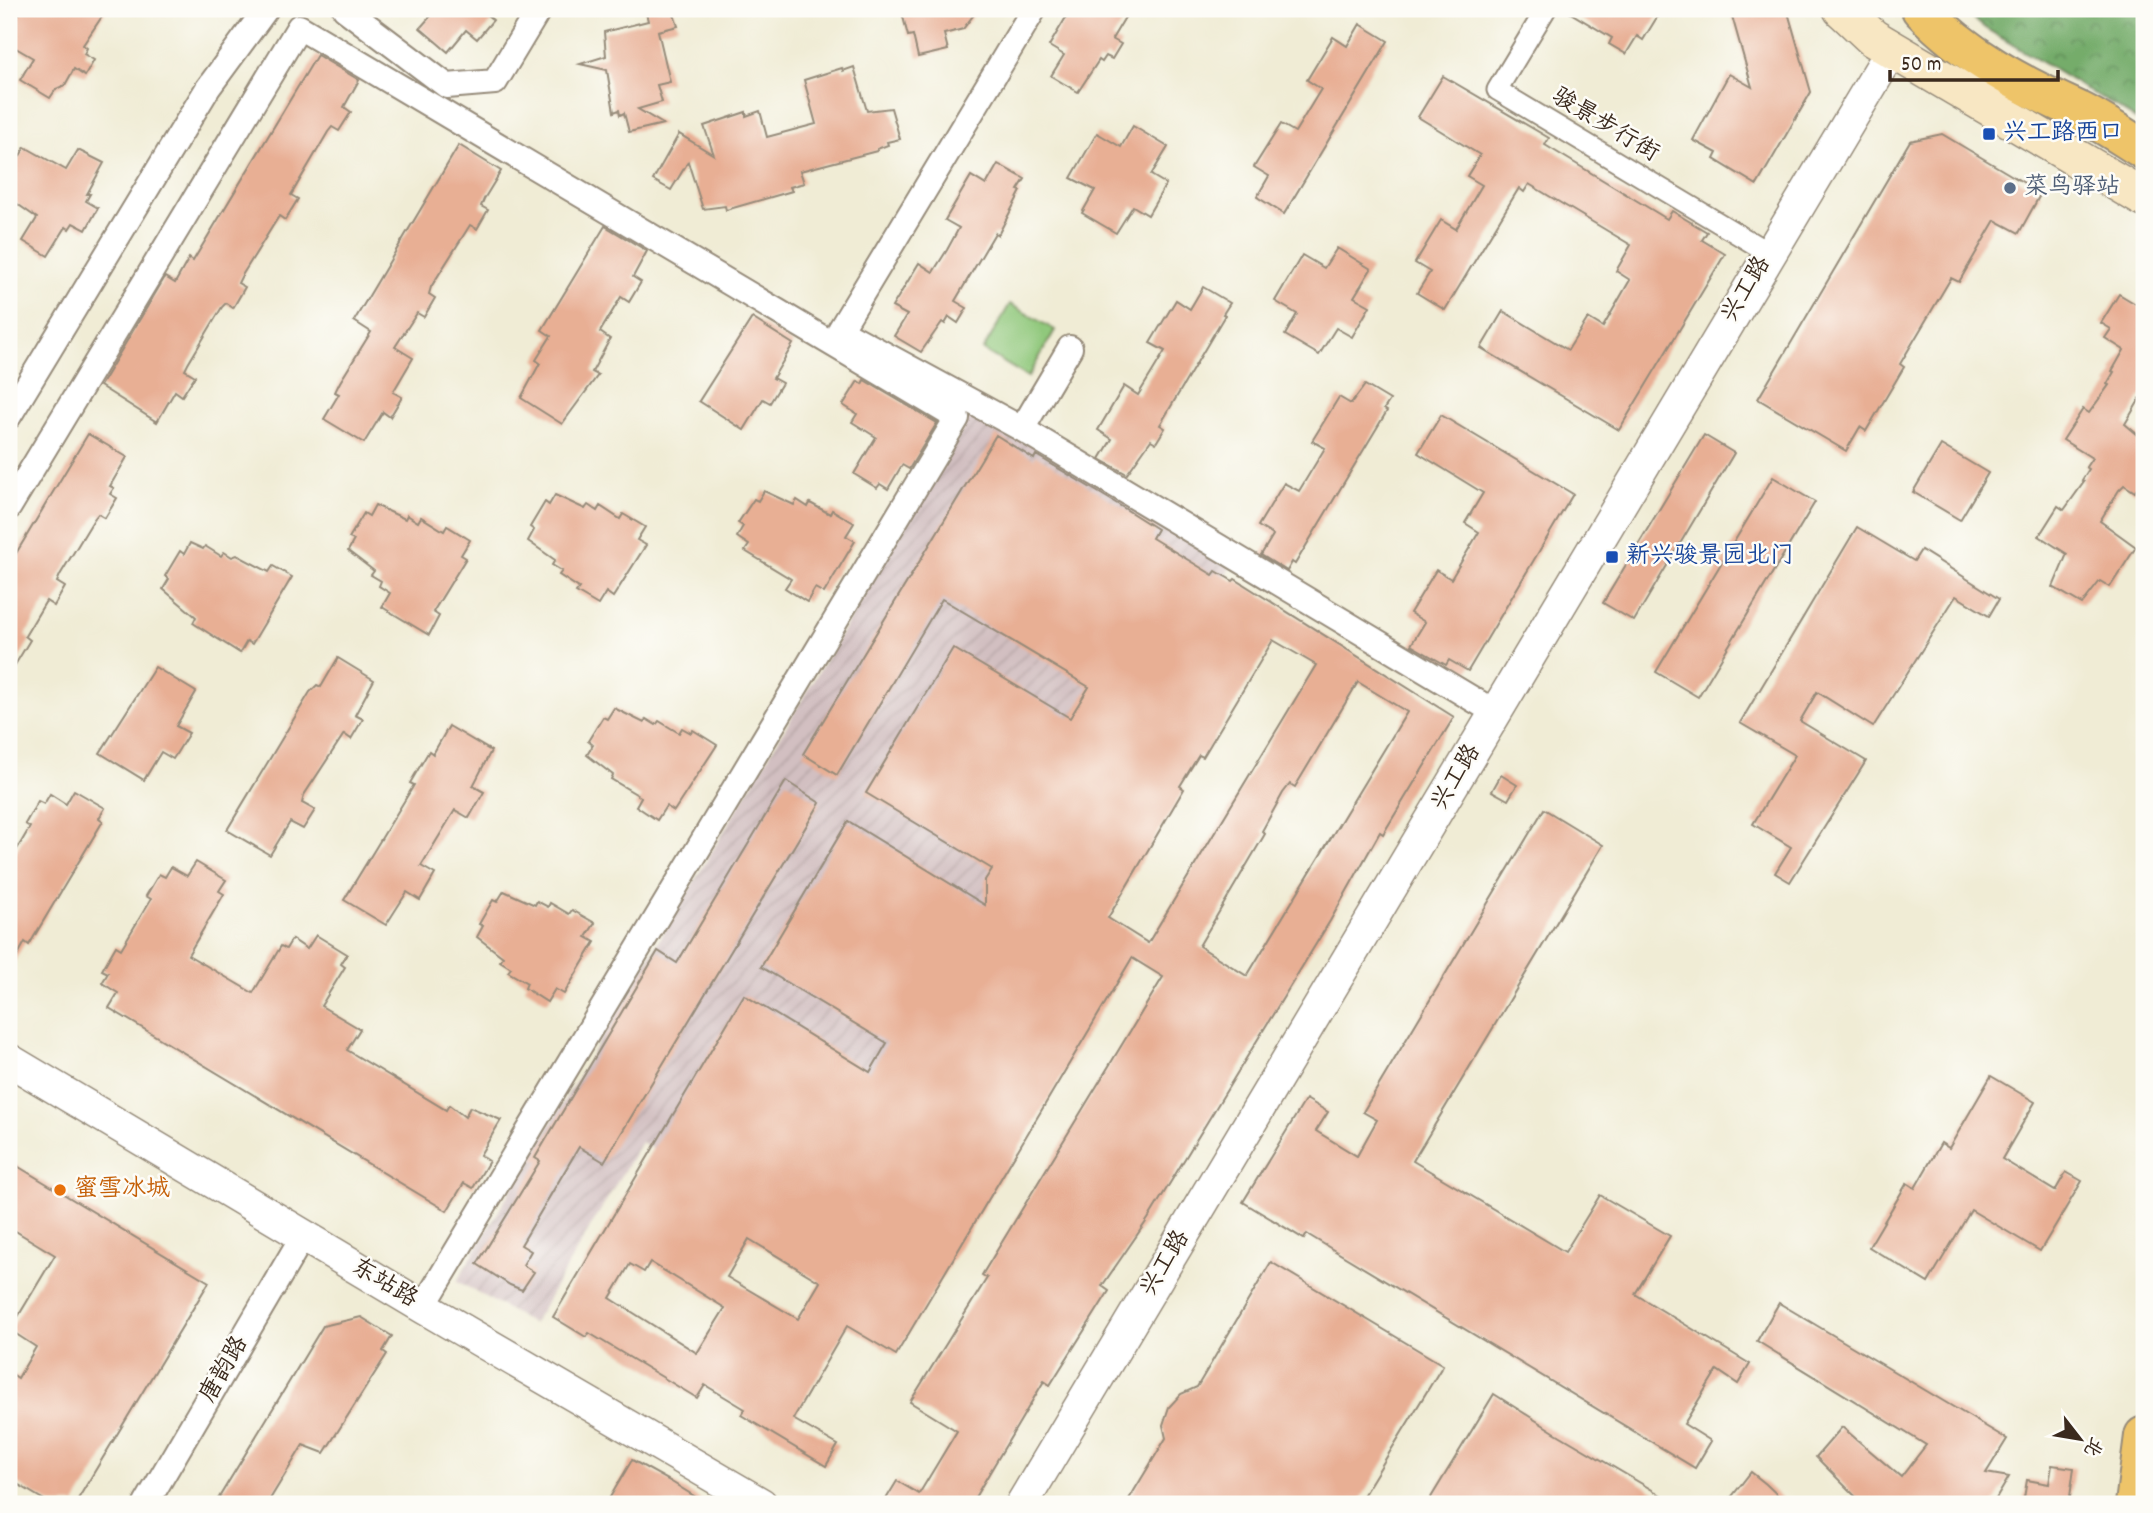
<svg xmlns="http://www.w3.org/2000/svg" width="2153" height="1513" font-family="Dekko,'LXGW WenKai TC',sans-serif">
	<style>
		.industrial { fill: url(#industrial-furrows) }
		.grass { fill: #90c87b; stroke: #66794c; stroke-width: 2 }
		.forest { fill: url(#forest-crowns); stroke: #586b44; stroke-width: 2 }
		.building { fill: #e8af94; fill-rule: evenodd }
		.lines { fill: none; stroke-linecap: round; stroke-linejoin: round }
		.pedestrian-casing { stroke: #968b7a; stroke-width: 23 }
		.minor-casing { stroke: #968b7a; stroke-width: 28 }
		.tertiary-casing { stroke: #968b7a; stroke-width: 35 }
		.secondary-casing { stroke: #968b7a; stroke-width: 40 }
		.primary-casing { stroke: #968b7a; stroke-width: 42 }
		.pedestrian { stroke: #fff; stroke-width: 19 }
		.minor { stroke: #fff; stroke-width: 24 }
		.tertiary { stroke: #fff; stroke-width: 32 }
		.secondary { stroke: #f8e7c3; stroke-width: 37 }
		.primary { stroke: #eec469; stroke-width: 38 }
		.transit-dot { fill: #1a4fb4; stroke: #fdfcf7; stroke-width: 2.5 }
		.service-dot { fill: #5c6f8a; stroke: #fdfcf7; stroke-width: 2.5 }
		.food-dot { fill: #e8710a; stroke: #fdfcf7; stroke-width: 2.5 }
		.labels { text-anchor: middle; dominant-baseline: central; stroke-width: 5; stroke-linejoin: round; paint-order: stroke }
		.street-label { font-size: 24px; fill: #3b2a1e; stroke: #fdfcf7 }
		.transit-label { font-size: 24px; fill: #164399; stroke: #fdfcf7; text-anchor: start }
		.service-label { font-size: 24px; fill: #4e5e75; stroke: #fdfcf7; text-anchor: start }
		.food-label { font-size: 24px; fill: #c56008; stroke: #fdfcf7; text-anchor: start }
	</style>
	<defs>
		<pattern id="industrial-furrows" width="10" height="10" patternUnits="userSpaceOnUse" patternTransform="scale(1.75)"><rect width="10" height="10" fill="#d2bfc1"/><path d="M-1 1l2-2M0 10L10 0M9 11l2-2" fill="none" stroke="#b5a4a5"/></pattern>
		<pattern id="forest-crowns" width="20" height="18" patternUnits="userSpaceOnUse" patternTransform="scale(1.75)"><rect width="20" height="18" fill="#74ac6b"/><path d="M2 6a3 3 0 1 1 6 0M12 15a3 3 0 1 1 6 0" fill="none" stroke="#608c57"/></pattern>
	</defs>
	<rect width="100%" height="100%" fill="#fdfcf7"/>
	<filter id="ink" filterUnits="userSpaceOnUse"><feTurbulence type="fractalNoise" baseFrequency=".0143" numOctaves="2"/><feDisplacementMap in="SourceGraphic" scale="14" xChannelSelector="R" yChannelSelector="G"/><feConvolveMatrix kernelMatrix="1 2 1 2 8 2 1 2 1" color-interpolation-filters="sRGB"/></filter>
	<filter id="wash" filterUnits="userSpaceOnUse"><feTurbulence type="fractalNoise" baseFrequency=".00686" numOctaves="4" result="noise"/><feDisplacementMap in="SourceGraphic" scale="28" xChannelSelector="R" yChannelSelector="G"/><feGaussianBlur stdDeviation="1.57" result="paint"/><feColorMatrix in="noise" values="0 0 0 0 0 0 0 0 0 0 0 0 0 0 0 0 0 1.4 0 .05"/><feComposite in="paint" operator="in"/></filter>
	<g filter="url(#wash)">
		<rect width="100%" height="100%" fill="#f0ecd5"/>
		<!-- industrial -->
		<polygon class="industrial" points="974,410 1232,564 833,1255 641,1142 533,1324 457,1281"/>
		<!-- grass -->
		<polygon class="grass" points="1010,304 1055,330 1028,377 983,350"/>
		<!-- forest -->
		<polygon class="forest" points="1961,9 2144,9 2144,124 1985,28"/>
		<g id="blocks">
			<!-- building -->
			<g class="building">
				<polygon points="22,9 107,9 83,45 87,48 84,54 94,60 85,76 74,69 65,85 56,89 50,98 20,80 33,58 9,44 9,13 16,18"/>
				<polygon points="437,9 480,9 493,20 477,39 466,30 448,52 420,28"/>
				<polygon points="645,9 672,9 678,26 658,31 670,82 657,85 662,102 638,109 663,124 629,132 624,113 620,115 619,110 614,112 607,70 580,64 606,56 604,32 648,21"/>
				<polygon points="901,9 978,9 963,29 944,34 948,50 918,57 913,35 908,36"/>
				<polygon points="1071,9 1130,9 1112,39 1121,44 1112,59 1106,56 1102,62 1099,60 1078,92 1051,76 1064,55 1049,46"/>
				<polygon points="1564,9 1662,9 1643,40 1637,36 1626,54 1609,44 1612,38"/>
				<polygon points="1730,9 1787,9 1811,92 1757,185 1714,159 1717,153 1693,140 1729,74 1752,87"/>
				<polygon points="1360,24 1388,41 1284,214 1257,197 1269,176 1254,167 1281,124 1295,132 1321,89 1307,80 1333,37 1347,46"/>
				<polygon points="317,55 359,80 344,107 351,112 339,131 332,127 328,132 291,195 298,199 285,220 279,216 241,277 238,283 245,287 233,308 226,303 222,307 188,364 185,370 195,376 182,396 175,391 157,422 100,386 165,277 175,283 189,258 193,261"/>
				<polygon points="854,67 867,111 891,108 900,139 887,142 888,145 877,149 877,151 800,171 804,183 790,187 792,191 726,210 725,206 703,209 688,162 671,190 653,180 679,134 714,155 704,126 746,112 746,116 760,111 767,137 816,124 804,80 842,68 843,71"/>
				<polygon points="1443,76 1549,138 1545,145 1667,219 1672,211 1707,232 1702,240 1725,254 1619,430 1481,348 1503,311 1568,350 1588,318 1603,327 1630,280 1616,271 1631,245 1529,184 1524,192 1519,188 1445,310 1417,293 1430,272 1415,263 1441,220 1456,229 1482,185 1467,176 1480,155 1418,117"/>
				<polygon points="1133,126 1168,147 1151,175 1166,184 1148,215 1133,206 1116,233 1082,213 1095,190 1071,178 1097,133 1121,147"/>
				<polygon points="1942,134 2041,193 2019,233 1995,220 1959,282 1951,278 1900,364 1904,367 1872,421 1866,431 1860,427 1846,451 1758,399 1910,141"/>
				<polygon points="459,145 501,171 484,199 481,206 488,210 477,229 470,225 431,287 429,294 435,298 424,317 417,313 395,347 413,358 393,392 402,397 390,417 383,412 364,443 324,419 339,394 335,392 340,382 371,332 354,321"/>
				<polygon points="25,147 66,170 78,150 104,163 87,194 90,194 86,201 98,208 86,230 73,223 69,229 66,227 48,256 23,241 37,218 9,198 9,175"/>
				<polygon points="998,164 1025,179 1018,190 1021,191 998,235 995,233 955,301 967,308 958,323 949,317 945,324 942,322 921,352 894,336 907,315 892,307 919,263 933,272 947,250 959,228 945,220 971,176 986,185"/>
				<polygon points="605,226 647,251 633,277 641,282 629,302 621,297 600,332 610,339 592,372 598,375 562,424 521,398 540,363 536,360 551,336 542,330"/>
				<polygon points="1337,248 1371,269 1354,297 1370,306 1352,337 1336,328 1319,355 1285,335 1297,314 1275,301 1302,255 1324,268"/>
				<polygon points="1203,287 1230,303 1223,314 1225,315 1160,425 1165,428 1156,443 1151,440 1127,474 1100,459 1112,439 1098,430 1124,386 1138,395 1151,374 1165,351 1150,343 1176,300 1190,309"/>
				<polygon points="2119,294 2144,309 2144,392 2125,424 2144,440 2144,477 2135,492 2124,485 2119,490 2100,521 2136,547 2110,587 2100,581 2082,604 2053,587 2067,554 2039,536 2058,506 2064,510 2084,482 2082,480 2089,469 2086,467 2092,458 2063,440 2083,409 2089,413 2109,385 2107,384 2114,372 2112,371 2124,350 2105,338 2111,329 2101,323"/>
				<polygon points="752,318 793,344 773,378 782,383 770,403 763,399 744,430 699,401"/>
				<polygon points="864,380 937,423 909,469 902,465 888,489 880,484 877,488 854,474 876,437 852,422 857,414 843,405 858,381 862,384"/>
				<polygon points="1365,385 1390,400 1384,409 1387,411 1295,564 1292,562 1287,571 1261,555 1273,535 1258,526 1284,483 1299,491 1325,448 1312,441 1339,397 1351,404"/>
				<polygon points="1441,415 1573,494 1468,671 1449,660 1446,665 1411,645 1425,622 1410,613 1436,570 1451,579 1479,532 1465,523 1483,493 1418,453"/>
				<polygon points="88,434 127,457 110,486 114,488 110,494 117,498 105,518 98,514 94,519 60,575 57,582 65,587 54,606 46,601 25,636 30,640 9,675 9,565"/>
				<path d="M 996,435 L 1034,459 L 1036,455 L 1111,500 L 1157,529 L 1152,538 L 1213,575 L 1216,571 L 1233,581 L 1235,579 L 1454,717 L 1383,834 L 1380,832 L 1330,921 L 1148,1219 L 1102,1286 L 1109,1291 L 1050,1385 L 1044,1381 L 971,1504 L 883,1504 L 897,1481 L 919,1494 L 957,1431 L 910,1402 L 987,1278 L 982,1275 L 1163,977 L 1132,958 L 896,1355 L 847,1326 L 793,1419 L 838,1445 L 826,1466 L 741,1415 L 745,1409 L 705,1385 L 697,1398 L 589,1333 L 586,1337 L 553,1317 L 744,995 L 870,1072 L 887,1043 L 761,967 L 848,821 L 985,905 L 985,880 L 992,869 L 866,793 L 953,648 L 1070,718 L 1089,687 L 942,599 L 837,775 L 803,754 ZM 1273,640 L 1316,665 L 1148,943 L 1108,918 L 1184,789 L 1180,786 L 1199,755 L 1203,757 ZM 1358,682 L 1407,712 L 1247,976 L 1199,946 L 1265,834 L 1262,831 L 1283,793 L 1290,784 L 1295,787 ZM 749,1239 L 820,1282 L 798,1319 L 727,1277 ZM 650,1262 L 725,1308 L 697,1353 L 610,1298 L 630,1264 L 644,1272 Z"/>
				<polygon points="1704,435 1734,453 1634,621 1603,603"/>
				<polygon points="1941,445 1988,473 1960,520 1913,492"/>
				<polygon points="1773,477 1815,502 1698,697 1656,672"/>
				<polygon points="764,491 794,505 797,500 808,507 810,503 830,514 832,510 854,523 846,536 855,541 824,593 815,588 807,602 785,588 791,579 745,551 749,545 737,537 743,526 738,523 754,499 758,501"/>
				<polygon points="555,495 585,509 588,505 597,511 600,506 620,519 623,514 645,527 637,540 646,545 613,597 606,592 598,605 576,592 579,588 559,575 562,571 552,565 555,560 528,541 534,530 530,527 545,502 549,505"/>
				<polygon points="375,505 405,519 407,515 418,522 421,517 444,531 447,526 470,540 461,555 466,558 433,612 439,616 429,635 382,607 390,593 379,586 381,581 371,575 374,571 348,551 354,540 349,538 364,513 369,516"/>
				<polygon points="1857,527 1914,561 1921,550 1999,599 1989,616 1956,596 1873,727 1817,692 1800,721 1866,761 1790,882 1775,873 1791,847 1753,824 1795,755 1740,723"/>
				<polygon points="190,543 203,549 205,546 221,556 224,552 232,557 237,555 269,572 273,566 292,577 252,644 247,641 240,653 193,623 196,617 163,589 169,579 165,576 180,551 184,554"/>
				<polygon points="338,658 374,680 355,715 363,719 351,739 344,734 304,795 302,803 315,810 303,829 290,822 270,855 227,830 310,692 317,685 321,687"/>
				<polygon points="155,667 196,692 176,726 189,733 173,759 161,752 144,780 100,753"/>
				<polygon points="614,708 644,723 646,719 656,725 659,721 679,733 682,728 691,733 693,730 717,745 674,811 666,806 657,820 636,806 641,797 611,779 613,775 587,755 593,745 588,741 603,717 607,719"/>
				<polygon points="449,726 491,751 473,786 484,792 469,818 455,810 421,866 435,874 420,900 407,892 386,925 344,900 414,785 410,783 429,751 433,754"/>
				<polygon points="1501,775 1517,785 1508,800 1492,791"/>
				<polygon points="786,781 820,803 604,1162 579,1147 521,1245 531,1251 523,1265 534,1272 522,1290 510,1285 477,1264 540,1161 535,1158 658,951 677,963"/>
				<polygon points="74,790 105,808 99,818 103,821 29,945 25,942 9,971 9,863 30,827 25,824 38,801 44,804 50,794 66,804"/>
				<polygon points="1544,809 1603,845 1413,1161 1565,1252 1600,1195 1670,1236 1635,1294 1750,1364 1738,1384 1717,1370 1684,1424 1711,1441 1695,1468 1307,1234 1304,1239 1243,1202 1306,1099 1328,1112 1316,1131 1357,1156 1377,1120 1363,1112"/>
				<polygon points="196,862 226,880 219,891 224,894 188,955 253,993 281,946 286,949 292,939 307,949 316,935 347,954 341,964 345,967 321,1006 360,1029 347,1050 446,1110 449,1105 465,1117 470,1107 501,1120 480,1155 489,1161 473,1188 464,1183 447,1211 109,1008 118,993 102,983 108,973 102,970 116,946 121,949 151,899 146,896 159,874 165,877 171,867 187,876"/>
				<polygon points="504,891 535,905 537,901 548,907 550,903 569,914 572,910 595,923 586,937 595,942 564,994 555,989 547,1002 525,988 527,983 508,972 511,968 500,961 503,957 477,937 483,926 479,924 493,900 497,902"/>
				<polygon points="1991,1076 2035,1102 2002,1159 2055,1191 2066,1172 2082,1181 2040,1251 1971,1210 1928,1283 1869,1247 1907,1183 1915,1188 1941,1143 1949,1148"/>
				<polygon points="9,1161 209,1282 75,1504 51,1504 9,1479 9,1372 18,1378 36,1347 10,1330 55,1255 9,1227"/>
				<polygon points="1271,1262 1443,1365 1358,1504 1126,1504 1166,1438 1163,1425 1169,1407 1181,1394 1197,1387"/>
				<polygon points="1779,1303 2007,1439 1986,1473 2009,1477 1993,1504 1863,1504 1816,1457 1842,1427 1901,1477 1926,1445 1757,1341"/>
				<polygon points="361,1317 392,1336 383,1351 387,1354 324,1453 303,1445 267,1504 215,1504 323,1326"/>
				<polygon points="1494,1394 1554,1432 1676,1504 1427,1504"/>
				<polygon points="632,1460 670,1481 707,1504 606,1504"/>
				<polygon points="2052,1465 2074,1468 2069,1504 2023,1504 2027,1480 2049,1484"/>
				<polygon points="1751,1472 1766,1484 1787,1504 1726,1504"/>
			</g>
		</g>
	</g>
	<g filter="url(#ink)">
		<use href="#blocks" fill-opacity="0" stroke="#968b7a" stroke-width="2"/>
		<g class="lines">
			<defs>
				<polyline id="pedestrian" points="1546,9 1497,90 1769,253"/>
				<g id="minor">
					<polyline points="345,9 447,86 495,82 539,9"/>
					<polyline points="1034,9 840,330 1022,429 1496,713"/>
					<polyline points="9,416 208,88 266,9"/>
					<polyline points="1022,429 1070,348"/>
					<polyline points="9,507 299,27 957,418 423,1307"/>
					<polyline points="146,1504 303,1236"/>
				</g>
				<g id="tertiary">
					<polyline points="9,1060 423,1307 761,1504"/>
					<polyline points="1022,1504 1892,50"/>
				</g>
				<polyline id="secondary" points="1842,9 1873,38 2144,198"/>
				<g id="primary">
					<path d="M 1921,9 C 1965,56 2021,85 2079,111 C 2102,122 2123,137 2144,150"/>
					<polyline points="2135,1504 2144,1436"/>
				</g>
			</defs>
			<!-- pedestrian casing -->
			<use href="#pedestrian" class="pedestrian-casing"/>
			<!-- minor casing -->
			<use href="#minor" class="minor-casing"/>
			<!-- tertiary casing -->
			<use href="#tertiary" class="tertiary-casing"/>
			<!-- secondary casing -->
			<use href="#secondary" class="secondary-casing"/>
			<!-- primary casing -->
			<use href="#primary" class="primary-casing"/>
			<!-- pedestrian -->
			<use href="#pedestrian" class="pedestrian"/>
			<!-- minor -->
			<use href="#minor" class="minor"/>
			<!-- tertiary -->
			<use href="#tertiary" class="tertiary"/>
			<!-- secondary -->
			<use href="#secondary" class="secondary"/>
			<!-- primary -->
			<use href="#primary" class="primary"/>
		</g>
	</g>
	<!-- markers -->
	<g class="transit-dot">
		<rect x="1982" y="127" width="14" height="14" rx="3.5"/>
		<rect x="1605" y="550" width="14" height="14" rx="3.5"/>
	</g>
	<circle class="service-dot" cx="2010" cy="188" r="7"/>
	<circle class="food-dot" cx="60" cy="1190" r="7"/>
	<g class="labels">
		<!-- street labels -->
		<g class="street-label">
			<text transform="translate(1605 126) rotate(31)">骏景步行街</text>
			<text transform="translate(1747 290) rotate(-59)">兴工路</text>
			<text transform="translate(1457 778) rotate(-59)">兴工路</text>
			<text transform="translate(1166 1264) rotate(-59)">兴工路</text>
			<text transform="translate(384 1284) rotate(31)">东站路</text>
			<text transform="translate(225 1370) rotate(-60)">唐韵路</text>
		</g>
		<!-- transit labels -->
		<g class="transit-label">
			<text x="2003" y="134">兴工路西口</text>
			<text x="1626" y="557">新兴骏景园北门</text>
		</g>
		<!-- service labels -->
		<g class="service-label">
			<text x="2024" y="188">菜鸟驿站</text>
		</g>
		<!-- food labels -->
		<g class="food-label">
			<text x="74" y="1190">蜜雪冰城</text>
		</g>
	</g>
	<!-- margin -->
	<rect width="2153" height="1513" fill="none" stroke="#fdfcf7" stroke-width="35"/>
	<!-- north arrow -->
	<g transform="translate(2080 1439) rotate(121)" stroke="#fdfcf7" stroke-width="5" paint-order="stroke">
	<path d="M0-5L12 26L0 18L-12 26Z" fill="#3b2a1e"/>
	<text y="-10" font-size="19" font-weight="bold" text-anchor="middle" fill="#3b2a1e">北</text>
	</g>
	<!-- scale -->
	<path d="M1890 70v10h168v-10" fill="none" stroke="#3b2a1e" stroke-width="3.5"/>
	<text x="1901" y="70" font-size="21" fill="#3b2a1e" stroke="#fdfcf7" stroke-width="5" paint-order="stroke">50 m</text>
</svg>
